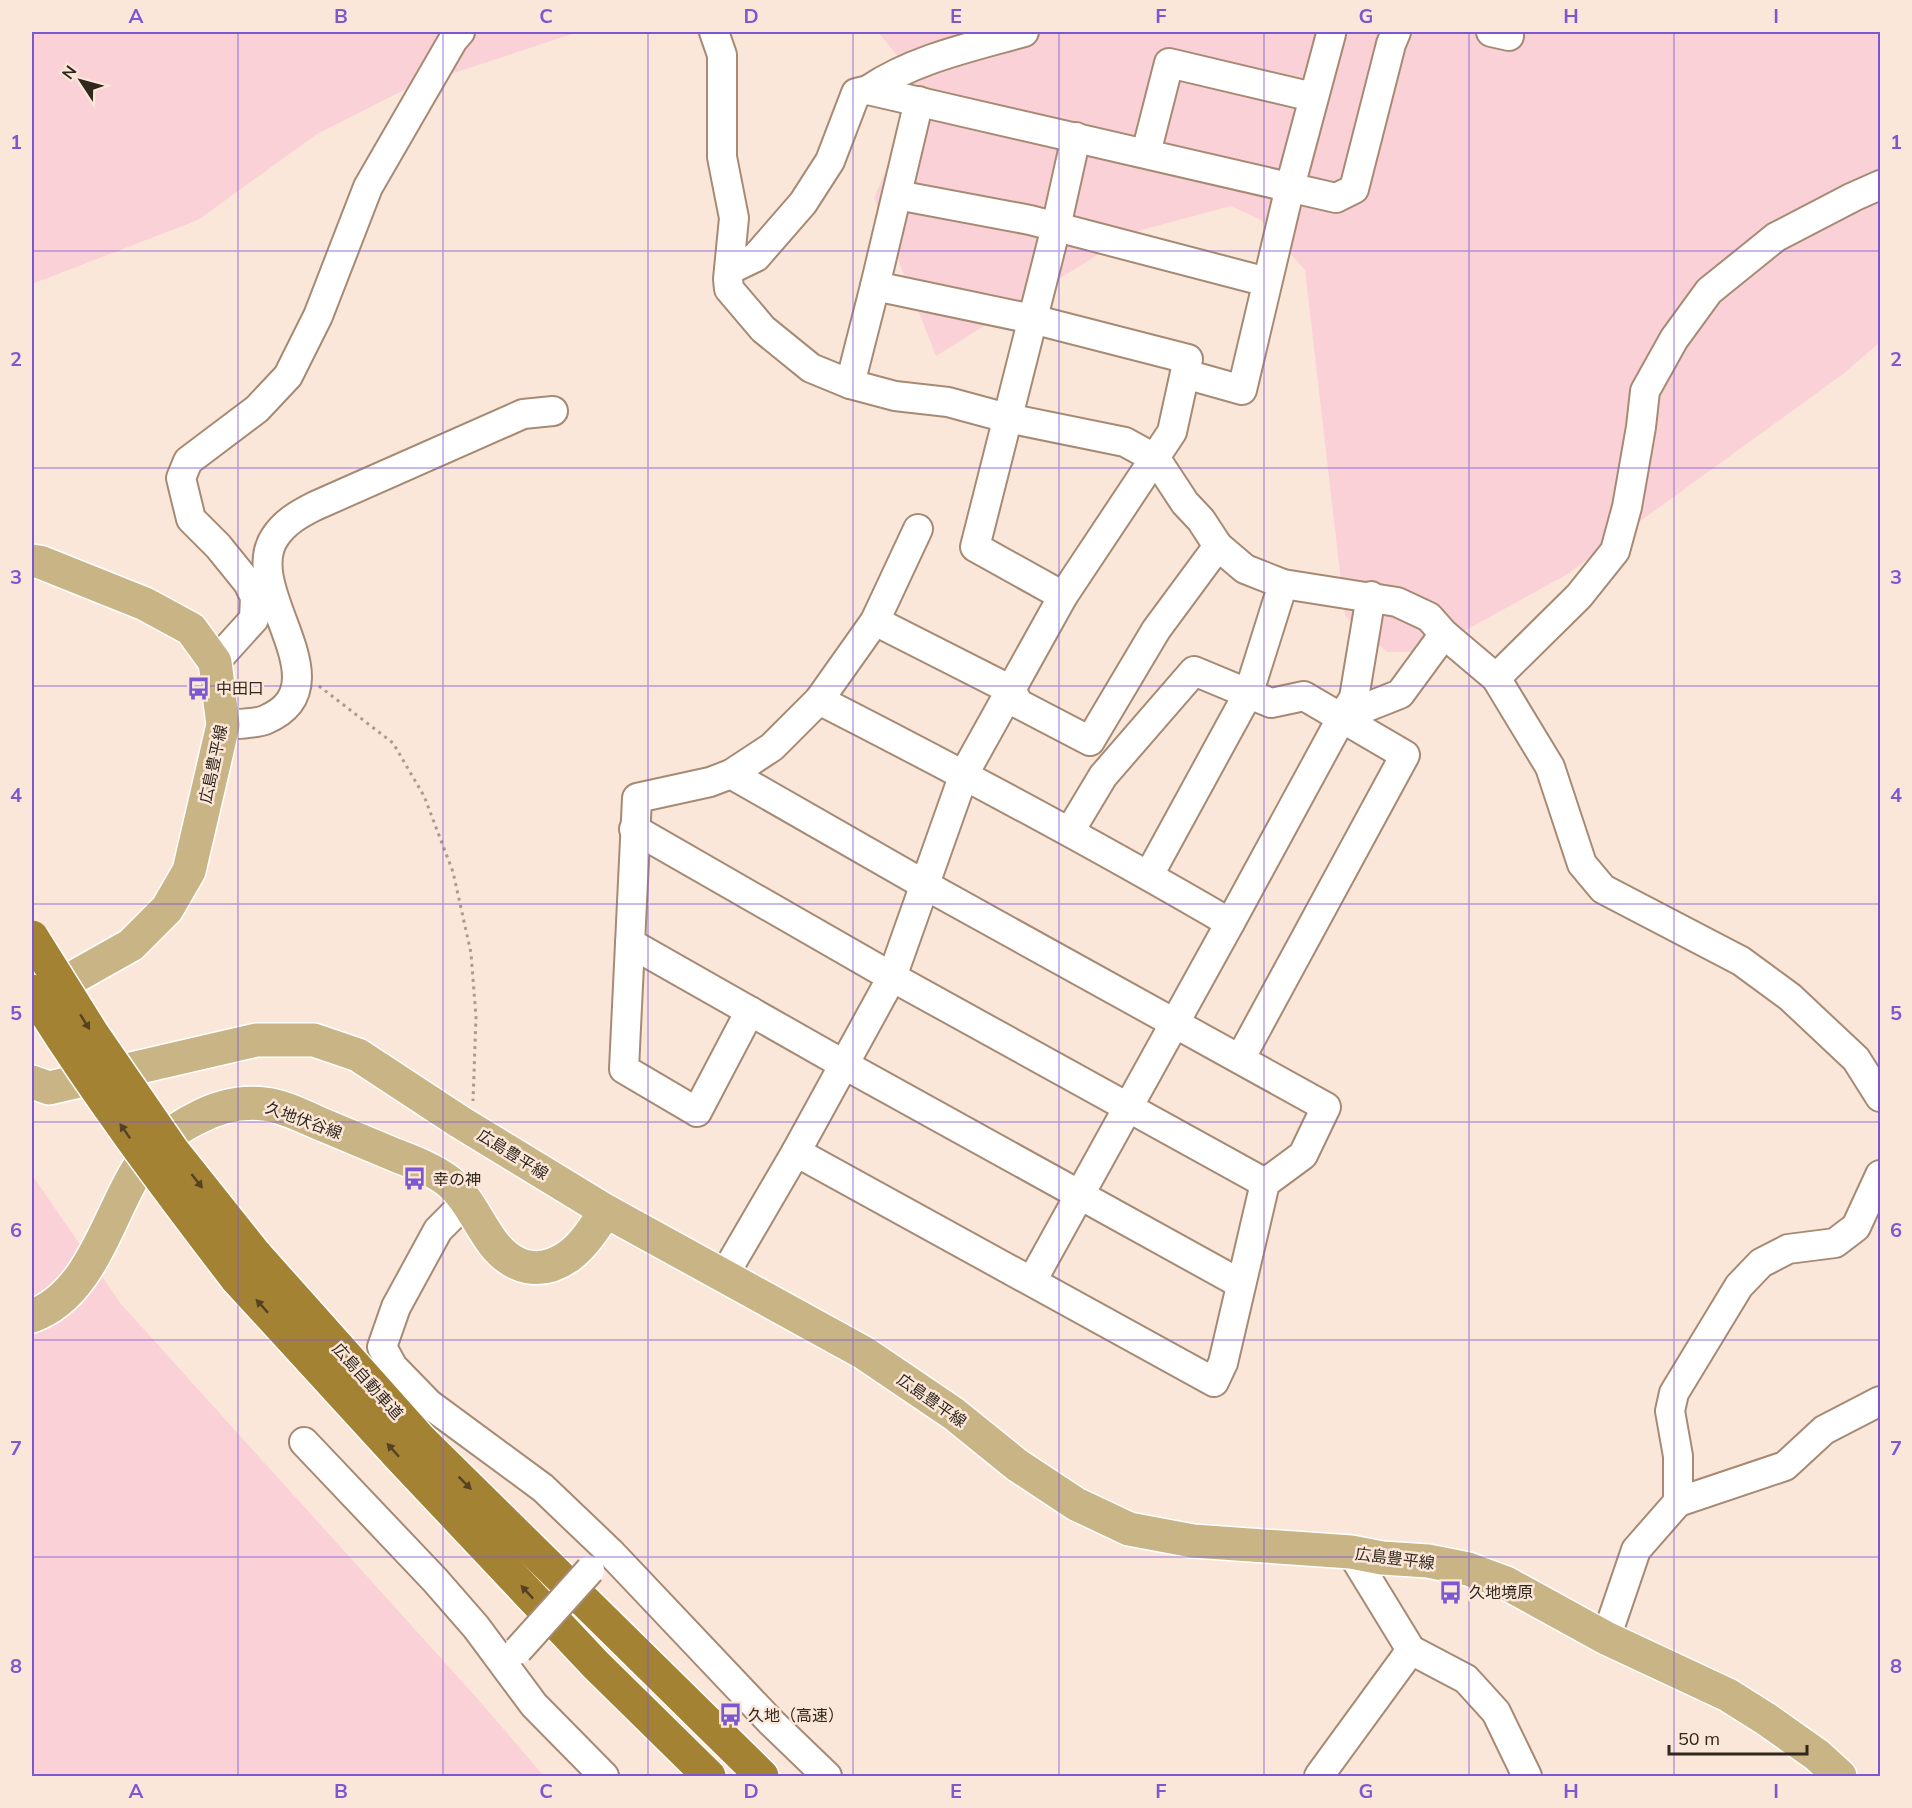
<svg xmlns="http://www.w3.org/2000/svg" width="1912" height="1808" font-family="Mulish,'Noto Sans JP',sans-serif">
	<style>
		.green { fill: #fad1d7 }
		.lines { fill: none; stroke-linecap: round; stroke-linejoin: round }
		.minor-casing { stroke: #a78a73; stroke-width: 32 }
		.major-casing { stroke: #fff; stroke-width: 36 }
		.highway-casing { stroke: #fff; stroke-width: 36 }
		.path { stroke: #ab9b8e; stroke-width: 3; stroke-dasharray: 3 4.5; stroke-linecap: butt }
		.minor { stroke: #fff; stroke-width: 28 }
		.major { stroke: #c8b485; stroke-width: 33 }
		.highway { stroke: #a48233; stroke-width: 33 }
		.minor-bridge-casing { stroke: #a78a73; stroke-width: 32; stroke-linecap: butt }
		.highway-bridge-casing { stroke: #fff; stroke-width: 36; stroke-linecap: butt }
		.minor-bridge { stroke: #fff; stroke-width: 28 }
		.highway-bridge { stroke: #a48233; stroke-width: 33 }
		.oneway { fill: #544224 }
		.grid { fill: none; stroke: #7b58d2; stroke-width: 1.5; stroke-opacity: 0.55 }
		.labels { text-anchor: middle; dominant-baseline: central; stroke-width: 5; stroke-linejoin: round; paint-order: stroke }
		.poi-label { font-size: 16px; fill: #32271d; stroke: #fbe7d9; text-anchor: start }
		.street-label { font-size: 16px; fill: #32271d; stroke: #fbe7d9 }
		.neatline { fill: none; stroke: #7b58d2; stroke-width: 2 }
		.grid-label { font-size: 20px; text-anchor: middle; font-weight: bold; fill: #7b58d2 }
	</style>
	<rect width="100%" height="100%" fill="#fbe7d9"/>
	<!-- green -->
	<g class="green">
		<polygon points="32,32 578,32 408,88 317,134 198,220 32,284"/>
		<polygon points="878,32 1880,32 1880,342 1843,374 1566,575 1426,652 1387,652 1345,616 1305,270 1261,220 1231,206 1134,232 936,356 874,198 901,135 908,69"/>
		<polygon points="32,1175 121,1304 476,1697 544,1776 32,1776"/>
	</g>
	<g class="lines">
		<defs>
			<g id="minor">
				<polyline points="714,32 722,55 722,157 734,218 728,279 729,289 763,329 811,368 850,384 895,396 948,402 1007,418 1125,442 1156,459 1185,503 1201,520 1218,546 1245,569 1283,584 1397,602 1429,617 1444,634 1496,678 1550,767 1582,864 1603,889 1741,961 1790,997 1856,1059 1880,1097"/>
				<polyline points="1491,32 1509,36"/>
				<path d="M 868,90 C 914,59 971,47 1024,32"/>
				<polyline points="1146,153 1169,63 1313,97"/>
				<polyline points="897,195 1030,220 1267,282"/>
				<polyline points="729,270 756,257 803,203 830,161 856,93 868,90 1336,198 1354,189 1391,44 1396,32"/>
				<polyline points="1185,374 1242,390 1290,187 1331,34"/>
				<polyline points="850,384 875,286 919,101"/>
				<polyline points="1063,596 975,547 1056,227 1076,137"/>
				<polyline points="875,621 1011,690 1019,704 1090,741 1156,630 1218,546"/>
				<polyline points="215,662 254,619 255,597 248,583 218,546 191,519 181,478 188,461 257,409 288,376 318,316 368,187 453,40 460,32"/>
				<polyline points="1496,678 1579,596 1615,551 1627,507 1641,427 1645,391 1674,339 1709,291 1776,237 1853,197 1880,185"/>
				<path d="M 819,700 C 958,771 1095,844 1230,923"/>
				<polyline points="1342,717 1354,698 1371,596"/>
				<path d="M 223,725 C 234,724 255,724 265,720 C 348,685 239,590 275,537 C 285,522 299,514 315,506 L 523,414 L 553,411"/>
				<polyline points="731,774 925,885 1326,1107 1303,1155 1265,1183 1223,1363 1214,1382 796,1152"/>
				<polyline points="634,829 892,977 1265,1183"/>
				<polyline points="1070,831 1103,776 1194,671 1271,703 1304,696 1405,755 1240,1059"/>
				<polyline points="1149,875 1249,692 1283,584"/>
				<polyline points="630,943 843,1064 1241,1284"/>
				<polyline points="750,1011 697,1112 624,1069 637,798 710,782 731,774 772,747 819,700 875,621 918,529"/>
				<polyline points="466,1202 438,1230 396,1307 382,1347 393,1367 429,1404 543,1488 610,1552 772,1723 827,1776"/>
				<polyline points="723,1277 796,1152 892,977 964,774 1063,596 1172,432 1188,359 1032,319 875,286"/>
				<polyline points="1032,1281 1230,923 1342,717 1400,694 1444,634"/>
				<polyline points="304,1442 435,1580 476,1627 534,1705 604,1776"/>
				<polyline points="1678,1502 1785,1466 1824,1430 1880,1401"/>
				<polyline points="1351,1552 1411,1650 1466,1679 1496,1712 1527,1776"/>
				<polyline points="1606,1638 1636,1550 1678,1502 1678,1456 1670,1411 1674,1393 1739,1286 1761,1263 1788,1249 1835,1243 1856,1227 1880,1175"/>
				<polyline points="1319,1776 1411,1650"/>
			</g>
			<g id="major">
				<polyline points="32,561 40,562 145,604 191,629 215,662 223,725 189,871 167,909 131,945 37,998"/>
				<polyline points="32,1082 49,1088 256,1040 314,1040 358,1055 460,1122 606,1211 864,1353 954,1414 1017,1465 1076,1504 1129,1529 1193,1541 1351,1552 1382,1558 1428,1561 1468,1569 1506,1583 1606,1638 1728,1695 1766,1719 1817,1755 1840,1776"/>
				<path d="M 32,1316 C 96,1293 109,1205 148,1154 C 158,1142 181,1126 195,1119 C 217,1107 239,1101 264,1104 C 285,1106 308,1119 328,1127 C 350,1136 373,1146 395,1155 C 413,1162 432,1169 448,1181 C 468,1197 478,1223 493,1243 C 513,1269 541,1276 569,1256 C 584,1245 595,1227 606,1211"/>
			</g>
			<g id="highway">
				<polyline points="255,1254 420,1439 762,1776"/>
				<polyline points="236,1278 400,1457 596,1665 709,1776"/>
			</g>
		</defs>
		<!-- minor casing -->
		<use href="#minor" class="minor-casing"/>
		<!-- major casing -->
		<use href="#major" class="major-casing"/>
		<!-- highway casing -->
		<use href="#highway" class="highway-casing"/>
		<!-- path -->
		<polyline class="path" points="319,686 393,743 424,796 453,872 471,953 476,1017 473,1101"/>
		<!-- minor -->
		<use href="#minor" class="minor"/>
		<!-- major -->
		<use href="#major" class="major"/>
		<!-- highway -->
		<use href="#highway" class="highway"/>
		<defs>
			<polyline id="minor-bridge" points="518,1650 590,1570"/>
			<g id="highway-bridge">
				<polyline points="32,937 92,1033 173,1151 255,1254"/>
				<path d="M 32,991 C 94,1091 164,1184 236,1278"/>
			</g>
		</defs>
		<!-- minor-bridge casing -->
		<use href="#minor-bridge" class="minor-bridge-casing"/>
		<!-- highway-bridge casing -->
		<use href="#highway-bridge" class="highway-bridge-casing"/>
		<!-- minor-bridge -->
		<use href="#minor-bridge" class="minor-bridge"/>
		<!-- highway-bridge -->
		<use href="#highway-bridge" class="highway-bridge"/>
	</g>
	<!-- one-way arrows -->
	<defs><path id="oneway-solid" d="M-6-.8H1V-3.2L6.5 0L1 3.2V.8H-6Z" transform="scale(1.5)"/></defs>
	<g class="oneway">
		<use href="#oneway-solid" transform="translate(85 1022) rotate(58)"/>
		<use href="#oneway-solid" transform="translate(125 1131) rotate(-125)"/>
		<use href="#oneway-solid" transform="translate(197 1181) rotate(52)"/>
		<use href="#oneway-solid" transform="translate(262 1306) rotate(-132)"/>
		<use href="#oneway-solid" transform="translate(393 1450) rotate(-132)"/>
		<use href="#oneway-solid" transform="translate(465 1483) rotate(45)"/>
		<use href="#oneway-solid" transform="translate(527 1592) rotate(-133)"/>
	</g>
	<!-- grid -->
	<path class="grid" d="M 238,32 L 238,1776M 443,32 L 443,1776M 648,32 L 648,1776M 853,32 L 853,1776M 1059,32 L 1059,1776M 1264,32 L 1264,1776M 1469,32 L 1469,1776M 1674,32 L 1674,1776M 32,251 L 1880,251M 32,468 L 1880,468M 32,686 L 1880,686M 32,904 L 1880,904M 32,1122 L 1880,1122M 32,1340 L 1880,1340M 32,1557 L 1880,1557"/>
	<!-- icons -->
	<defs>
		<symbol id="bus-bare" viewBox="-9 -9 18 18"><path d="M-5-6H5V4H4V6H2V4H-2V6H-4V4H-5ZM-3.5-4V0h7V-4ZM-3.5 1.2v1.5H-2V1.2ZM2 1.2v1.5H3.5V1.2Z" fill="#7b58d2" stroke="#fbe7d9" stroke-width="2.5" paint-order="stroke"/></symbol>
	</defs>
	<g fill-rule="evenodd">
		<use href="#bus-bare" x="182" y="672" width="33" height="33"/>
		<use href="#bus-bare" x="398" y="1162" width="33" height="33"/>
		<use href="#bus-bare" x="1434" y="1576" width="33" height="33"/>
		<use href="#bus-bare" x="714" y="1698" width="33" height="33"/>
	</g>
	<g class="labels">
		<!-- poi labels -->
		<g class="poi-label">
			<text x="216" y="688">中田口</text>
			<text x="433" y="1179">幸の神</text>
			<text x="1469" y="1592">久地境原</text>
			<text x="748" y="1715">久地（高速）</text>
		</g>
		<!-- street labels -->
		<g class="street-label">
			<text transform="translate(213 764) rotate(-78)">広島豊平線</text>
			<text transform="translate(304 1120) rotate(20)">久地伏谷線</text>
			<text transform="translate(513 1154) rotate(32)">広島豊平線</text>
			<text transform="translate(368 1381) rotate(48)">広島自動車道</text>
			<text transform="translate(932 1400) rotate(35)">広島豊平線</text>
			<text transform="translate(1395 1558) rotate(7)">広島豊平線</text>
		</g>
	</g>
	<!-- border -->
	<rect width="1912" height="1808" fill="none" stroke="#fbe7d9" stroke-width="66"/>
	<!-- north arrow -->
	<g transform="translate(81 81) rotate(306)" stroke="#fbe7d9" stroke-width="4.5" paint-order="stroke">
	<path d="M0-4.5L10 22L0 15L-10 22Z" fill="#32271d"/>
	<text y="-9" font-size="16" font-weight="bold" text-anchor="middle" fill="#32271d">N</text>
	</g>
	<!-- scale -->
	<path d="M1669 1745v9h138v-9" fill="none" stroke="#32271d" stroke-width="3"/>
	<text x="1678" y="1745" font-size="18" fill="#32271d" stroke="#fbe7d9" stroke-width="4.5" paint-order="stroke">50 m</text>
	<rect x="33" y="33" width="1846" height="1742" class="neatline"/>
	<g class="grid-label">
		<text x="136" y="23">A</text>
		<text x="341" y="23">B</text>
		<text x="546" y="23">C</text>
		<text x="751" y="23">D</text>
		<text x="956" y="23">E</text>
		<text x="1161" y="23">F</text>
		<text x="1366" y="23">G</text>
		<text x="1571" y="23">H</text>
		<text x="1776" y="23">I</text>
		<text x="16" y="149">1</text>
		<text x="1896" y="149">1</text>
		<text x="16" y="366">2</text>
		<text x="1896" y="366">2</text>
		<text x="16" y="584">3</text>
		<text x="1896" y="584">3</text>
		<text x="16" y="802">4</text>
		<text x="1896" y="802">4</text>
		<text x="16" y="1020">5</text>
		<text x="1896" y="1020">5</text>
		<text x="16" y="1237">6</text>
		<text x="1896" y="1237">6</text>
		<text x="16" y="1455">7</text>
		<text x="1896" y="1455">7</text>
		<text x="16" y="1673">8</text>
		<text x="1896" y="1673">8</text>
		<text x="136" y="1798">A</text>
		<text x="341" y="1798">B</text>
		<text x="546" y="1798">C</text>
		<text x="751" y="1798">D</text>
		<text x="956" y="1798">E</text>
		<text x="1161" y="1798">F</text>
		<text x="1366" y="1798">G</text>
		<text x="1571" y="1798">H</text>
		<text x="1776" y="1798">I</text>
	</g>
</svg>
